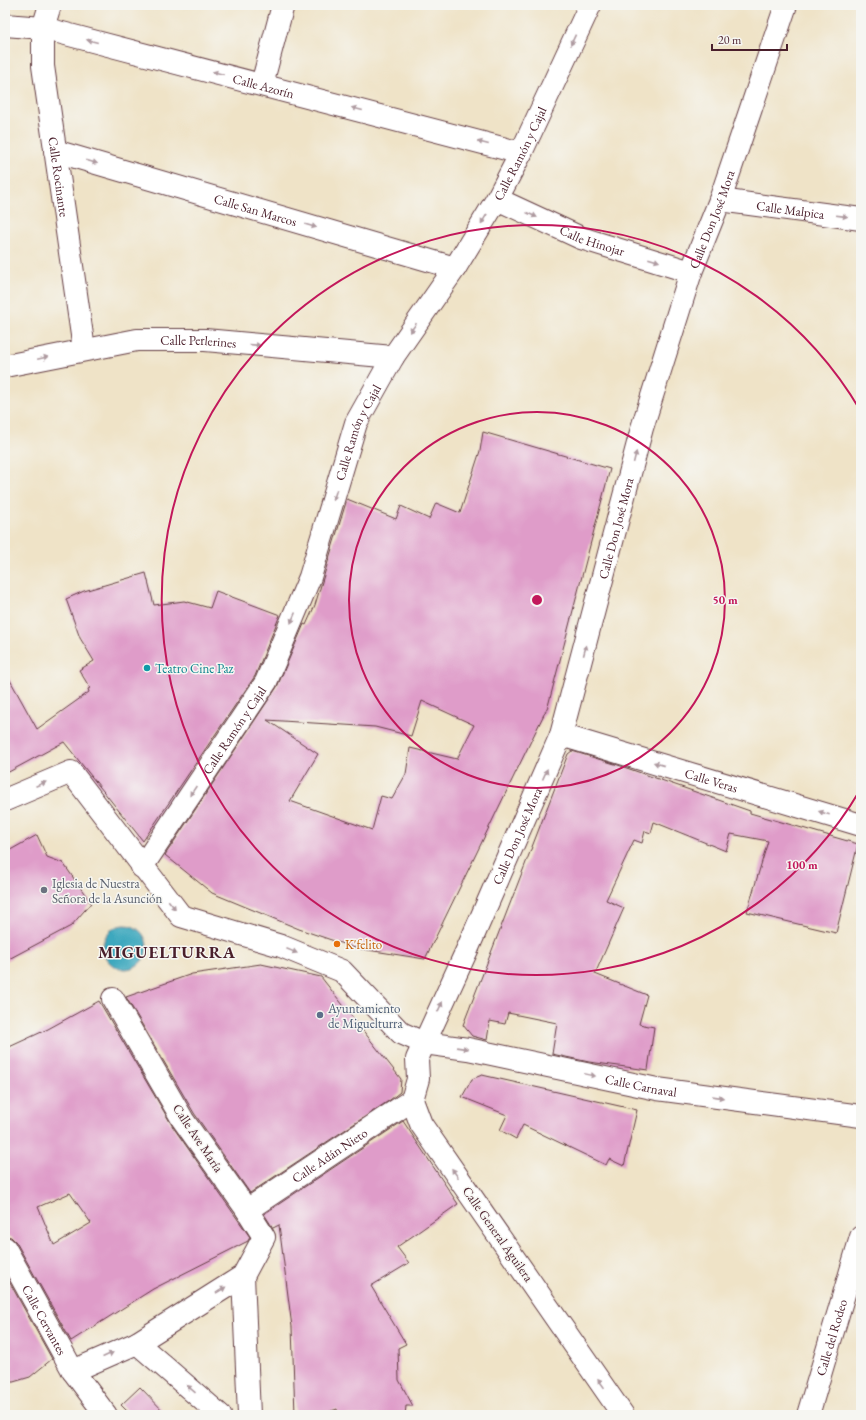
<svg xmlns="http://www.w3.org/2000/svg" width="866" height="1420" font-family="'EB Garamond',serif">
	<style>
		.water { fill: #3ea8be; stroke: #446474 }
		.building { fill: #df9cc9; fill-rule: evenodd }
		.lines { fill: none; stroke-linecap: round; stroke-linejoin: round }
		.street-casing { stroke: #633c42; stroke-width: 24 }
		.street { stroke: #fff; stroke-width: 22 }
		.oneway { fill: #ae9aa0 }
		.ring { fill: none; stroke: #c2185b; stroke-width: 2 }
		.culture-dot { fill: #0f9aa8; stroke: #f6f6f2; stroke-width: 1.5 }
		.worship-dot { fill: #6b7280; stroke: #f6f6f2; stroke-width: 1.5 }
		.food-dot { fill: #e8710a; stroke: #f6f6f2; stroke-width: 1.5 }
		.service-dot { fill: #5c6f8a; stroke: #f6f6f2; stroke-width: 1.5 }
		.labels { text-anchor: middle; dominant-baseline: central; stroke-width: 3; stroke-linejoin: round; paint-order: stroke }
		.street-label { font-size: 13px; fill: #4a1f2b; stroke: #f6f6f2 }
		.culture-label { font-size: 13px; fill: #0d838f; stroke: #f6f6f2; text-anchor: start }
		.worship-label { font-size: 13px; fill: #5b616d; stroke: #f6f6f2; text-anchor: start }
		.food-label { font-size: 13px; fill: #c56008; stroke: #f6f6f2; text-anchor: start }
		.service-label { font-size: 13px; fill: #4e5e75; stroke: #f6f6f2; text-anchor: start }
		.district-label { font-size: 17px; font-weight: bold; letter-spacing: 1px; fill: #4a1f2b; stroke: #f6f6f2 }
		.centre { fill: #c2185b; stroke: #f6f6f2; stroke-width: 2 }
		.ring-label { font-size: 12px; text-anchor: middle; font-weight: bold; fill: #c2185b; stroke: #f6f6f2; stroke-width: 3; stroke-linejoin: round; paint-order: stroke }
	</style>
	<rect width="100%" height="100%" fill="#f6f6f2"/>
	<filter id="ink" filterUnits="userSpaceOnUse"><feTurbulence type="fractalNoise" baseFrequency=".025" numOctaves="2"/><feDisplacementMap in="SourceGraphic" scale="8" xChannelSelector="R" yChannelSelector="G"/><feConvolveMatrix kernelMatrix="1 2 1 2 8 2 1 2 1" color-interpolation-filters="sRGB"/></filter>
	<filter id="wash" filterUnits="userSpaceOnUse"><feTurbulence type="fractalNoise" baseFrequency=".012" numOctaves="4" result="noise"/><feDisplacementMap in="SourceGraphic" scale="16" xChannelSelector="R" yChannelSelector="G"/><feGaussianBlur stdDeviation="0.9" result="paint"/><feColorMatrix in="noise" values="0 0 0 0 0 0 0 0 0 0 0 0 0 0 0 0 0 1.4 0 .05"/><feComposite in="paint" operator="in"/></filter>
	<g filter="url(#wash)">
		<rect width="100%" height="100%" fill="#efe3c7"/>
		<!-- water -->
		<circle class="water" cx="125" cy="947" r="22"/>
		<g id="blocks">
			<!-- building -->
			<g class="building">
				<path d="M 483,432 L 610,469 L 548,706 L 425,959 L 355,948 L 299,929 L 212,893 L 165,855 L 277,687 L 304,624 L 306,625 L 315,605 L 347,499 L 396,519 L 401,506 L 429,519 L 436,503 L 460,513 L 480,451 ZM 422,701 L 474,725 L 457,759 L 410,748 L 406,774 L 392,799 L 381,796 L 372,830 L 290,801 L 318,754 L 267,720 L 375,727 L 411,736 Z"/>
				<polygon points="146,573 154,605 184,601 210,608 216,591 280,615 255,676 143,841 64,742 5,774 5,671 37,729 89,692 88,689 90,688 79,670 94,661 80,638 66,599 84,591"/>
				<polygon points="572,751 618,765 750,811 750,813 858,844 836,933 747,912 768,841 731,834 726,851 654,822 651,833 645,831 642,843 634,840 606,900 624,908 595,974 647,995 639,1024 654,1027 648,1070 589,1062 552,1054 557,1023 508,1013 505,1024 490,1021 487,1040 472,1036 463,1025 568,754"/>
				<polygon points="37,835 47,857 63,863 91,903 71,926 5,961 5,853"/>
				<polygon points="261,964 321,977 401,1079 400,1092 390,1100 250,1193 194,1113 126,997 192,974"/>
				<path d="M 99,1001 L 173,1127 L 250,1237 L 248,1241 L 153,1289 L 71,1341 L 16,1242 L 11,1237 L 5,1236 L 5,1049 L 48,1029 ZM 70,1193 L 91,1223 L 54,1245 L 38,1207 Z"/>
				<polygon points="482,1075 637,1110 624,1166 609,1159 606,1165 523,1125 516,1139 500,1130 507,1115 462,1097 472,1079"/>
				<polygon points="403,1121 458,1204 397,1247 409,1263 371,1286 406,1344 398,1348 399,1380 413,1406 406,1406 405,1415 338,1415 337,1409 320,1415 295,1415 292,1327 279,1225 273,1228 264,1214"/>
				<polygon points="5,1274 52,1359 30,1377 10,1383 5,1367"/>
				<polygon points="140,1387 167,1415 131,1415 121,1405"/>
			</g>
		</g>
	</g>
	<g filter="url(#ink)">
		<use href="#blocks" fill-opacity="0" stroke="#633c42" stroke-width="1"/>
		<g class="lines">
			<defs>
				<g id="street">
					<path id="s1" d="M 50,5 L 43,28 L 43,66 L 84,349"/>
					<path id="s2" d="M 5,25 L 43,28 L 521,153"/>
					<polyline points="262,84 283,5"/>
					<path id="s3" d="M 55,151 L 455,268"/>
					<path id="s4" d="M 497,199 L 581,238 L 691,272"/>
					<path id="s5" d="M 720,200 L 861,219"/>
					<path id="s6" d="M 5,366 L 137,340 L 205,340 L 393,357"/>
					<path id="s7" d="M 561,735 L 861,825"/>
					<path id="s8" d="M 5,800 L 71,772 L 181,916 L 281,946 L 342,971 L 401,1033 L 424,1043 L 468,1049 L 657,1089 L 861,1116"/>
					<path id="s9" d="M 142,867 L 266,682 L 310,577 L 356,423 L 393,357 L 455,268 L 497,199 L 521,153 L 590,5"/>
					<path id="s10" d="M 247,1210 L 412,1100"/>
					<path id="s11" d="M 5,1248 L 73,1371 L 106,1415"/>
					<polyline points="243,1276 249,1415"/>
					<polyline points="137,1343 220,1415"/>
					<polyline points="73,1371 137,1343 243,1276 264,1237 247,1210 183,1120 113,999"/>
					<path id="s12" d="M 623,1415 L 421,1124 L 412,1100 L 418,1079 L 417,1059 L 467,950 L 561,735 L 642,428 L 691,272 L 720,200 L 786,5"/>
					<path id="s13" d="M 808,1415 L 861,1237"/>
				</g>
			</defs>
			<!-- street casing -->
			<use href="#street" class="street-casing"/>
			<!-- street -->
			<use href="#street" class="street"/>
		</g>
		<!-- one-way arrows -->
		<defs><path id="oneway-solid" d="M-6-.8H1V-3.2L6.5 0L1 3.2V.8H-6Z"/></defs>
		<g class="oneway">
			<use href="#oneway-solid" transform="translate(573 40) rotate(115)"/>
			<use href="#oneway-solid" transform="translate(92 41) rotate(-166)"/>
			<use href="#oneway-solid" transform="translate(218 73) rotate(-166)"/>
			<use href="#oneway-solid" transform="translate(357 109) rotate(-165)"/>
			<use href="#oneway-solid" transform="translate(483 143) rotate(-165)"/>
			<use href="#oneway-solid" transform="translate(92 162) rotate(16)"/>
			<use href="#oneway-solid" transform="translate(532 215) rotate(24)"/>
			<use href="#oneway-solid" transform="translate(842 216) rotate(7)"/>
			<use href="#oneway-solid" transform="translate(484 219) rotate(121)"/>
			<use href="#oneway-solid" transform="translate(311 226) rotate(16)"/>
			<use href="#oneway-solid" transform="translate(654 260) rotate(17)"/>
			<use href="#oneway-solid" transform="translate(413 328) rotate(125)"/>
			<use href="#oneway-solid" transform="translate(255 345) rotate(5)"/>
			<use href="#oneway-solid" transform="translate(43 358) rotate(-12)"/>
			<use href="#oneway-solid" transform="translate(635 457) rotate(-76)"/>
			<use href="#oneway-solid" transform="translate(335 495) rotate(107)"/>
			<use href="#oneway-solid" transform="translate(293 618) rotate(113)"/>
			<use href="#oneway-solid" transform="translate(585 650) rotate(-75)"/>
			<use href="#oneway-solid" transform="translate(659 764) rotate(-163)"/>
			<use href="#oneway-solid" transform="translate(545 774) rotate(-66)"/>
			<use href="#oneway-solid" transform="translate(41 784) rotate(-23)"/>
			<use href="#oneway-solid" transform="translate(193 791) rotate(124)"/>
			<use href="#oneway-solid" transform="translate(824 813) rotate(-163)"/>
			<use href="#oneway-solid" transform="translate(172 905) rotate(52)"/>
			<use href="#oneway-solid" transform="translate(292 951) rotate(22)"/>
			<use href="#oneway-solid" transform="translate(440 1007) rotate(-65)"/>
			<use href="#oneway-solid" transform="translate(462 1048) rotate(8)"/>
			<use href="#oneway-solid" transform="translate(590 1075) rotate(12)"/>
			<use href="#oneway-solid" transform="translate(718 1097) rotate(8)"/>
			<use href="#oneway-solid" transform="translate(455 1173) rotate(-125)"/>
			<use href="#oneway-solid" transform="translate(221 1290) rotate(-32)"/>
			<use href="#oneway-solid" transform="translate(108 1355) rotate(-24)"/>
			<use href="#oneway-solid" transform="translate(601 1383) rotate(-125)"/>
			<use href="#oneway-solid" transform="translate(191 1389) rotate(-139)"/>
		</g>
	</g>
	<!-- distance rings -->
	<g class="ring">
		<circle cx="537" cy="600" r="188"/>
		<path d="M860 790A375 375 0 1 1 860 410"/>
	</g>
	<!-- markers -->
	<circle class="culture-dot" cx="147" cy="668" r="4"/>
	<circle class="worship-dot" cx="44" cy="890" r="4"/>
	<circle class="food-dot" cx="337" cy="944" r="4"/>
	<circle class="service-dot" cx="320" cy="1015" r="4"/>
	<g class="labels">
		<!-- street labels -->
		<g class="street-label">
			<text stroke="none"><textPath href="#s2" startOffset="266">Calle Azorín</textPath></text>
			<text stroke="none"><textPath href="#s9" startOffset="813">Calle Ramón y Cajal</textPath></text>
			<text stroke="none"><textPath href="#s1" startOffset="174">Calle Rocinante</textPath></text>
			<text stroke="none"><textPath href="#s3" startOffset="209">Calle San Marcos</textPath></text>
			<text stroke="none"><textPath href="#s5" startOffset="71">Calle Malpica</textPath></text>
			<text stroke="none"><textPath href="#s12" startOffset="1314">Calle Don José Mora</textPath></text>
			<text stroke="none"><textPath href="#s4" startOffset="104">Calle Hinojar</textPath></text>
			<text stroke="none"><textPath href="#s6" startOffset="196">Calle Perlerines</textPath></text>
			<text stroke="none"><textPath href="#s9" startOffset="489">Calle Ramón y Cajal</textPath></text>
			<text stroke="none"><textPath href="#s12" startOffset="990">Calle Don José Mora</textPath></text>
			<text stroke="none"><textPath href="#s9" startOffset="165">Calle Ramón y Cajal</textPath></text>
			<text stroke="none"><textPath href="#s7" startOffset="157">Calle Veras</textPath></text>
			<text stroke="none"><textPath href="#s12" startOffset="666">Calle Don José Mora</textPath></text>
			<text stroke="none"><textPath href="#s8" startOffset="755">Calle Carnaval</textPath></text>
			<text transform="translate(198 1138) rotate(56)">Calle Ave María</text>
			<text stroke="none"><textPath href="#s10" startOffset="99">Calle Adán Nieto</textPath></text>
			<text transform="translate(498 1234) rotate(55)">Calle General Aguilera</text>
			<text stroke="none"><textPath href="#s11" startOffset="82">Calle Cervantes</textPath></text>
			<text stroke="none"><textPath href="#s13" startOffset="81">Calle del Rodeo</textPath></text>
		</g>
		<!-- culture labels -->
		<g class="culture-label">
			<text x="155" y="668">Teatro Cine Paz</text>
		</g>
		<!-- worship labels -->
		<g class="worship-label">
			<text x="52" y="883">Iglesia de Nuestra<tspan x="52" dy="15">Señora de la Asunción</tspan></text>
		</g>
		<!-- food labels -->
		<g class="food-label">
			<text x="345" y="944">K'felito</text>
		</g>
		<!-- service labels -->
		<g class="service-label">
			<text x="328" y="1008">Ayuntamiento<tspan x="328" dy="15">de Miguelturra</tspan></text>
		</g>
		<!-- district labels -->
		<g class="district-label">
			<text x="167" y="952">MIGUELTURRA</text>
		</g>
	</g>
	<circle cx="537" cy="600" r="6" class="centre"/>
	<g class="ring-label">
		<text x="725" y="604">50 m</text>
		<text x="802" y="869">100 m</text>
	</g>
	<!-- margin -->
	<rect width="866" height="1420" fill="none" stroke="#f6f6f2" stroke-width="20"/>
	<!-- scale -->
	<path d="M712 44v6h75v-6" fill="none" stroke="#4a1f2b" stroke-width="2"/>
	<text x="718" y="44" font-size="12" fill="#4a1f2b" stroke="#f6f6f2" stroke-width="3" paint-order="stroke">20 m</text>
</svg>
